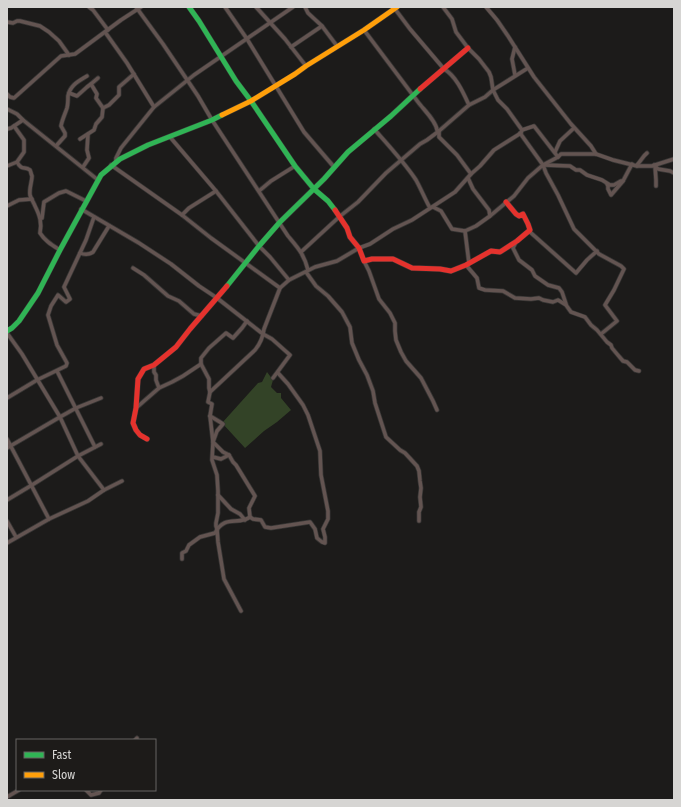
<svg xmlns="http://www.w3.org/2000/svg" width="681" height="807" font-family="'Fira Sans Condensed',sans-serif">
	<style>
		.green { fill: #334327 }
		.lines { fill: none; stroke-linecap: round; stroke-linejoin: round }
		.street-casing { stroke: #363534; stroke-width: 5 }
		.fast-casing { stroke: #363534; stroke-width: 6 }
		.slow-casing { stroke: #363534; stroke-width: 6 }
		.jam-casing { stroke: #363534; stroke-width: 6 }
		.street { stroke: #635451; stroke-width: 3.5 }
		.fast { stroke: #30b455; stroke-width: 5 }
		.slow { stroke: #ff9f0a; stroke-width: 5 }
		.jam { stroke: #e5322d; stroke-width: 5 }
	</style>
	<rect width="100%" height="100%" fill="#1c1b1a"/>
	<!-- green -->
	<polygon class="green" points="267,372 273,380 271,387 277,393 281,393 281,398 291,410 277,422 264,431 245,448 222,423 258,383 262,382"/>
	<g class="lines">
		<defs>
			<g id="street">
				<polyline points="89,7 93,10 108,30"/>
				<path d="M 136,7 L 163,44 L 198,96 L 212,120 L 288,236 C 298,248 304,254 308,270"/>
				<polyline points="225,7 247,39 304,132 334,167"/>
				<polyline points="256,7 285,39 306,66"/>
				<polyline points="305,7 308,13 322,26 337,46"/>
				<polyline points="443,7 452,19 456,32 468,48 479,59 489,72 491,77 493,90 498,100 507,109 522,130"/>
				<polyline points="486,7 497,20 508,36 534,77 571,124 591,146 596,154"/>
				<path d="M 395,9 L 410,29 L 444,69 C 456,76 463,92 469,105"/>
				<polyline points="7,22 13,23 17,21 20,21 40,26 49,32 59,41 69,55"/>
				<path d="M 364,30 C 382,54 400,78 418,102 C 424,110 436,121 437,130 L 439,131 L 439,137 L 457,155 L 471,174"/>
				<polyline points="105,32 127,63 154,107"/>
				<polyline points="291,47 322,26"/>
				<polyline points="515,47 512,59 515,75"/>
				<polyline points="91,84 97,94 96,98 103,108 109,105 119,95 119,87 134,74"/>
				<polyline points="69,93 77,96 87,87 91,84 98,78"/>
				<polyline points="7,94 10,97 14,98 61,56 75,54 121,20 141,7"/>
				<polyline points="7,109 17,114 23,120 98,180"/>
				<polyline points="7,129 11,128 23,120"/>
				<path d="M 374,129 C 389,146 404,162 416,180 C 421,189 425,199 430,208"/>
				<polyline points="520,133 543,165 546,173 558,195 574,229 599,254 621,266 624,269 614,290 605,305 617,321 601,334"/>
				<polyline points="170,137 216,191 259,246 270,257 289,280"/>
				<polyline points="80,139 94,130 96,124 102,117 103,108"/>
				<path d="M 56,146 L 65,136 L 65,133 L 61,126 C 62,120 65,114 67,108 C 68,104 68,100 68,96 C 70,85 79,81 87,76"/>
				<polyline points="555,152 560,141 574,128"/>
				<polyline points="116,161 116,158 121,148 154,107 194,75 293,7"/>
				<path d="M 17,162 C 22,171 24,166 30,170 C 31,172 31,174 32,176 C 32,182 29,188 30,195 C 31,199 34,203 35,206 C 40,216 42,223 40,233 C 45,241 52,245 60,250"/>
				<polyline points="111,165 182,215 211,238 280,288"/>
				<polyline points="544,165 570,166 576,170 580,170 587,175 602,180 610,185 614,185 621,181 623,181 632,164"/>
				<polyline points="654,165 658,169 670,171 674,173"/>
				<polyline points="7,166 17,162 24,152 24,140 14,126"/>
				<path d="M 637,166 L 637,165 C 641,161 643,156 647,153"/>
				<polyline points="655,166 656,180 656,186"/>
				<polyline points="83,167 89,158 87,150 88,134"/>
				<polyline points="468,178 473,189 489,210 490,216"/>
				<polyline points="607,184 608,186 608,189 611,195 623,181"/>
				<polyline points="259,191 271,181 295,166"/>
				<polyline points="7,206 19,200 32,199"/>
				<polyline points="433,207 441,211 452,229 465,231 476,226 490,216 514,196 528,178 543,165 558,157 561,154 596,154 613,160 637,166 652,166 674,159"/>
				<polyline points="81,209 139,243 171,264 199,286 217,298 263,334 272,339 290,355 273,378"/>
				<polyline points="182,215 189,208 216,191"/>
				<polyline points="42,218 44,202 59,193 66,191 86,201"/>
				<polyline points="530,230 530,232 576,273 587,260 597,251"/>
				<polyline points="465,231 469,263"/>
				<polyline points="516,242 513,248 519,260 532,270 535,276 548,285 559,288 562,292 566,304"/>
				<polyline points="301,252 339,217 358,202 386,173 420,144 427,140 439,131 469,105 485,97 493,90 528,68"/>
				<path d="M 80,253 C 85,255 89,255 93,252 L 109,226"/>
				<polyline points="364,261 369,271 379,299 390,313 395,323 395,331 396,340 401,352 406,361 421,378 433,401 437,410"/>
				<polyline points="466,265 477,278 479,288 485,290 503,291 515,298 531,299 539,298 543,300 553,302 558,300 566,305 571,312 585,317 591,325 597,330 607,342 611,345 612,348 617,354 623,361 627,362 635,370 639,371"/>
				<polyline points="133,268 144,275 168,296 179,301 194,314 202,316"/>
				<polyline points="306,272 316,286 328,296 342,312 350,327 352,343 359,360 367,375 373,391 375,403 386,437 400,450 405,453 417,466 419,471 420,481 421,488 420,497 421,507 419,512 419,521"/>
				<polyline points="7,333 22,354 60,417 78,456 104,490"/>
				<polyline points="57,371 95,447"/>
				<polyline points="159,388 172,382 183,376 201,364"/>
				<path d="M 210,392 L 255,350 C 260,344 263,337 264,329 L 280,288 L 289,280 L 315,267 L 337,261 L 359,248 L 370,244 L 393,229 L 412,220 L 455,192 L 471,174 L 480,166 L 494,150 L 521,133 L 522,130 L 534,126 L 558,157"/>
				<polyline points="7,398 37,380 66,366 67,363 57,345 48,315 51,306 58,295 66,302 70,299 64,287 86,240 94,217"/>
				<polyline points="136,408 159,388 156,380 156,375 154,372 154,365"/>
				<polyline points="210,416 220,422 223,424 217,431 213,442 223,452 229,455 233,462 236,465 255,496 249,508 250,517"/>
				<polyline points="7,439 49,519"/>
				<polyline points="7,448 60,417 76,408 101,398"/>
				<polyline points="213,457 221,459 229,455"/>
				<polyline points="218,495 231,509 240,514 245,520"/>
				<polyline points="7,500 32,485 78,456 101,444"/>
				<polyline points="250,517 253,519 261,520 265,527 271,528 310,522 315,529 317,538 322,542 325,543 325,537 323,529 328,519 328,511 321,475 320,451 308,415 303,405 288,384 278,373"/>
				<polyline points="7,521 16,537"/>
				<polyline points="7,543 49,519 88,501 104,490 122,481"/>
				<path d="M 182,559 L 182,553 L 186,551 L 189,545 L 200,537 L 215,533 C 225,514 238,526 250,517"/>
				<polyline points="241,611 224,579 218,542 217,529 216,526 216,523 218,513 218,491 217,475 212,460 213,442 210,416 212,404 208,402 210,392 209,388 209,379 201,364 201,358 209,348 226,333 233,338 242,328 247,321"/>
				<polyline points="135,740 137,738"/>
				<polyline points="86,790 91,795 99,793 101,790"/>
				<polyline points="7,797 19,790"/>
			</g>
			<g id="fast">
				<polyline points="189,7 199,21 236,81 251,101 295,166 314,189 328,201 335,210"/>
				<polyline points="227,286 259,246 280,222 324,179 348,152 391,116 420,89"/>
				<polyline points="7,331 12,328 19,321 38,293 60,250 101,175 120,159 148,145 212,120 222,115"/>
			</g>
			<polyline id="slow" points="222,115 251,101 295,74 306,66 364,30 397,7"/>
			<g id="jam">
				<polyline points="420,89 468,48"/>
				<polyline points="335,210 347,228 350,237 359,248 364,261 372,259 393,259 412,268 440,269 451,271 466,265 491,251 500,252 517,241 530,230 528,224 523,214 519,216 516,214 506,202"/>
				<polyline points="147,439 140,435 136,430 133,423 136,408 138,379 144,369 154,365 176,347 190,329 227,286"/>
			</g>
		</defs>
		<!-- street casing -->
		<use href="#street" class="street-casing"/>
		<!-- fast casing -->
		<use href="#fast" class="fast-casing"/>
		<!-- slow casing -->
		<use href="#slow" class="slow-casing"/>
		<!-- jam casing -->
		<use href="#jam" class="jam-casing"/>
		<!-- street -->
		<use href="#street" class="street"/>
		<!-- fast -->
		<use href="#fast" class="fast"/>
		<!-- slow -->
		<use href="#slow" class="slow"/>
		<!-- jam -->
		<use href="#jam" class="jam"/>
	</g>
	<!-- border -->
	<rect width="681" height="807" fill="none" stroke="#d6d5d3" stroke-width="16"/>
	<!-- legend -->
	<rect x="16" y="739" width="140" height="52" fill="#1d1b19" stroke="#676563"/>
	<rect x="24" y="752" width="20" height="6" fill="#30b455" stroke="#676563"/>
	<text x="52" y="759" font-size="12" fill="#d6d5d3">Fast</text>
	<rect x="24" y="772" width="20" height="6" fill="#ff9f0a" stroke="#676563"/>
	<text x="52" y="779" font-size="12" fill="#d6d5d3">Slow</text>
</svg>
